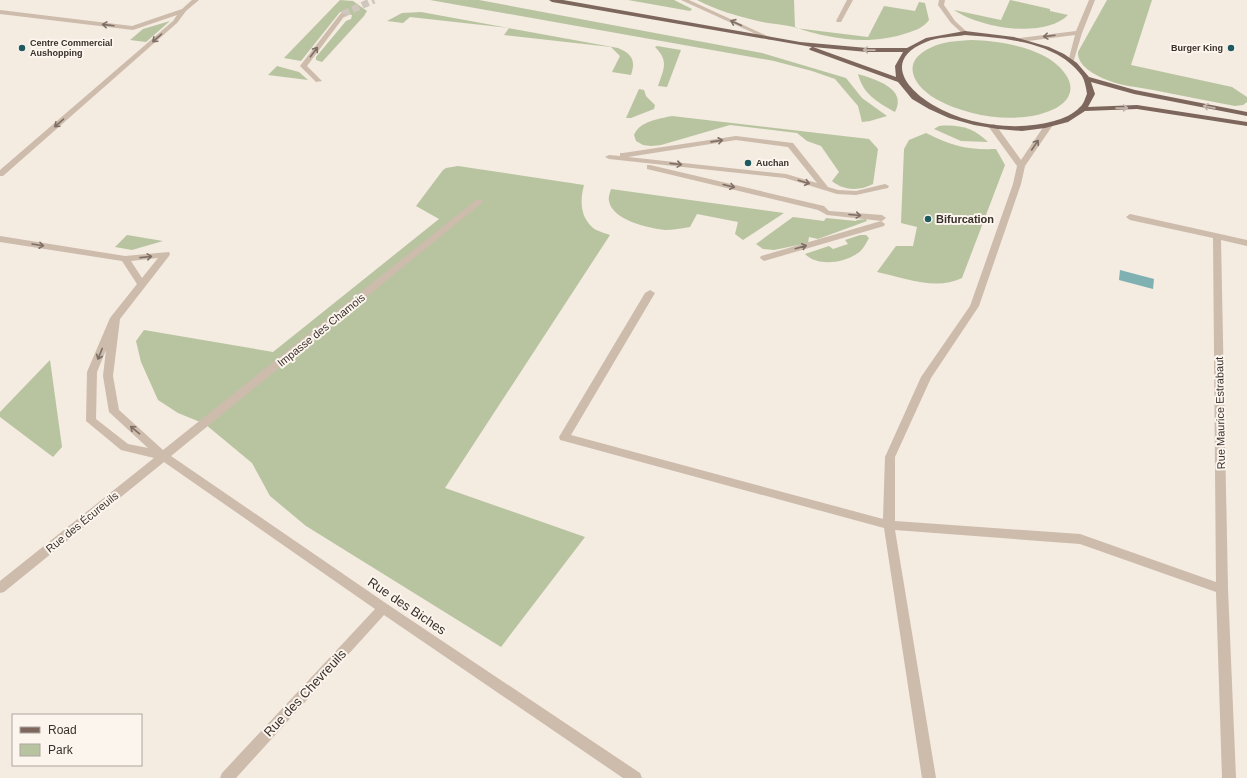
<svg xmlns="http://www.w3.org/2000/svg" width="1247" height="778" font-family="Arial,sans-serif">
	<style>
		.green { fill: #b8c4a0 }
		.water { fill: #7fb0b2 }
		.lines { fill: none; stroke-linecap: round; stroke-linejoin: round }
		.minor-tunnel { stroke: #cfc6bd; stroke-width: 7; stroke-dasharray: 7 3.5; stroke-linecap: butt }
		.minor { fill: #cdbbac; fill-rule: evenodd }
		.major { fill: #7d675c; fill-rule: evenodd }
		.oneway { stroke: #7d6f65 }
		.oneway2 { stroke: #c2b5ac }
		.poi-dot { fill: #1f5a5e; stroke: #fbf5ee; stroke-width: 1.5 }
		.labels { text-anchor: middle; dominant-baseline: central; stroke-width: 4; stroke-linejoin: round; paint-order: stroke }
		.far-poi-label { font-size: 9px; font-weight: bold; fill: #3b302b; stroke: #fbf5ee; text-anchor: start }
		.poi-label { font-size: 11px; font-weight: bold; fill: #3b302b; stroke: #fbf5ee; text-anchor: start }
		.street-label { font-size: 11px; fill: #3b302b; stroke: #fbf5ee }
		.near-street-label { font-size: 13px; fill: #3b302b; stroke: #fbf5ee }
	</style>
	<rect width="100%" height="100%" fill="#f4ebe1"/>
	<!-- green -->
	<g class="green">
		<polygon points="340,0 353,1 367,11 364,16 322,62 316,60 316,57 346,21 351,19 352,15 340,12 301,61 284,58"/>
		<polygon points="430,0 479,0 762,53 846,78 862,98 887,116 870,121 862,122 858,106 835,79 812,71 774,61"/>
		<polygon points="628,0 674,0 692,9 690,11"/>
		<path d="M 697,0 L 794,0 L 795,28 L 868,37 L 884,6 L 915,11 L 919,2 L 925,3 L 929,20 C 923,28 916,30 907,33 C 869,46 830,39 794,27 C 782,24 769,24 758,21 C 737,16 716,10 697,0 Z"/>
		<path d="M 1010,0 L 1050,9 L 1050,11 L 1068,15 C 1044,39 980,28 954,10 L 1001,20 Z"/>
		<path d="M 1107,0 L 1152,0 L 1131,65 L 1232,87 L 1247,97 L 1247,102 L 1243,105 L 1235,106 C 1207,101 1180,95 1153,90 C 1138,87 1121,86 1107,80 C 1095,75 1077,66 1078,52 Z"/>
		<path d="M 421,12 L 618,48 C 632,54 636,60 631,75 L 612,72 L 620,56 L 611,47 L 504,35 L 509,28 L 410,17 L 403,23 L 387,21 L 402,13 Z"/>
		<polygon points="170,21 146,42 130,40 143,29"/>
		<path d="M 972,40 C 1001,41 1049,48 1066,75 C 1070,81 1072,88 1069,95 C 1064,107 1048,112 1037,115 C 1004,122 965,115 936,99 C 913,86 900,62 930,48 C 943,41 958,41 972,40 Z"/>
		<path d="M 657,46 L 681,50 L 667,87 L 658,86 C 664,69 669,61 655,47 Z"/>
		<polygon points="277,66 299,72 308,80 268,75"/>
		<path d="M 858,74 C 874,79 908,88 895,112 C 877,102 863,94 858,74 Z"/>
		<polygon points="639,89 644,90 646,96 655,105 654,109 631,118 626,118"/>
		<path d="M 672,116 L 869,139 L 878,149 L 873,184 C 860,191 844,191 832,181 L 839,172 L 821,146 L 807,141 L 797,133 L 730,125 L 661,145 L 651,146 L 643,145 L 636,141 L 634,135 C 640,121 658,119 672,116 Z"/>
		<path d="M 939,126 C 959,124 974,128 988,142 L 961,141 L 934,129 Z"/>
		<path d="M 926,133 C 952,146 967,150 996,149 L 1005,165 L 962,278 C 936,291 905,278 877,272 L 896,246 L 913,246 L 917,227 L 901,223 L 904,149 L 909,140 Z"/>
		<path d="M 458,166 L 584,185 C 580,200 580,216 592,227 C 596,231 605,233 610,235 L 445,488 L 585,537 L 501,647 L 306,526 L 270,496 L 252,463 L 205,424 L 178,413 L 158,400 L 141,362 L 136,341 L 144,330 L 273,352 L 439,219 L 416,206 L 443,170 L 446,168 Z"/>
		<path d="M 611,189 L 784,213 L 743,240 L 735,234 L 738,222 L 697,214 L 690,227 C 682,228 673,230 665,230 C 648,228 612,220 609,201 C 608,197 610,193 611,189 Z"/>
		<polygon points="793,217 824,221 826,218 856,221 857,220 866,219 867,221 818,239 809,237 808,243 774,250 763,249 756,244"/>
		<polygon points="127,235 163,241 132,250 115,247"/>
		<path d="M 860,235 L 866,235 L 869,238 C 866,243 863,250 858,253 C 844,263 818,267 805,254 L 829,246 L 833,249 L 848,244 L 845,240 Z"/>
		<polygon points="50,360 62,447 53,457 0,417 0,412"/>
	</g>
	<!-- water -->
	<polygon class="water" points="1120,270 1154,279 1153,289 1119,280"/>
	<g class="lines">
		<!-- minor-tunnel -->
		<polyline class="minor-tunnel" points="343,14 374,0"/>
		<!-- minor -->
		<g class="minor">
			<polygon points="192,0 199,0 186,11 177,23 3,176 0,176 0,170 173,21 177,15 133,30 0,14 0,10 132,26 182,9"/>
			<polygon points="681,0 689,0 774,39 769,40"/>
			<polygon points="847,0 853,0 841,22 837,22 836,21"/>
			<polygon points="939,0 945,0 944,5 955,21 967,32 967,34 963,34 951,23 938,5"/>
			<polygon points="1089,0 1095,0 1082,33 1073,63 1068,62 1075,35 1020,42 1017,40 1020,38 1076,31"/>
			<polygon points="341,13 346,14 307,66 322,81 316,82 300,66"/>
			<polygon points="1046,123 1049,123 1053,125 1025,166 1021,184 979,306 931,378 895,457 895,521 1080,534 1216,582 1213,238 1130,220 1126,217 1130,214 1247,240 1247,246 1221,240 1228,589 1236,778 1222,778 1216,592 1080,544 895,530 936,778 922,778 884,528 564,441 560,440 559,437 645,293 650,290 655,293 571,435 883,519 885,457 921,377 970,306 1013,184 1017,166 988,126 992,124 995,124 1021,160"/>
			<path d="M 736,136 L 793,143 L 828,187 L 838,190 L 856,191 L 885,184 L 889,186 L 888,188 L 856,195 L 837,194 L 785,178 L 609,159 L 605,157 L 609,155 L 620,156 L 620,153 L 623,153 ZM 736,140 L 788,147 L 817,183 L 786,174 L 628,157 Z"/>
			<polygon points="647,165 650,165 824,206 829,211 882,215 886,218 882,221 827,215 818,210 647,169"/>
			<path d="M 476,200 L 482,200 L 483,202 L 171,456 L 387,604 L 640,773 L 642,778 L 623,778 L 384,615 L 236,778 L 220,778 L 222,773 L 375,609 L 164,462 L 4,592 L 0,593 L 0,581 L 154,458 L 121,450 L 86,421 L 87,372 L 110,318 L 137,284 L 122,261 L 0,242 L 0,236 L 125,256 L 169,252 L 170,254 L 169,256 L 120,319 L 113,376 L 119,410 L 163,450 ZM 158,258 L 142,278 L 131,261 ZM 106,350 L 103,376 L 109,412 L 148,448 L 128,444 L 96,419 L 97,372 Z"/>
			<polygon points="881,221 885,224 884,226 764,261 760,258 761,256"/>
		</g>
		<!-- major -->
		<path class="major" d="M 549,0 L 563,0 L 800,42 L 867,48 L 907,48 L 926,38 L 965,31 L 1014,37 L 1049,47 L 1064,54 L 1077,63 L 1089,77 L 1135,90 L 1247,112 L 1247,116 L 1134,94 L 1091,82 L 1095,94 L 1088,107 L 1137,105 L 1247,122 L 1247,126 L 1137,109 L 1085,111 L 1068,122 L 1045,128 L 1022,131 L 998,129 L 974,125 L 949,118 L 929,109 L 912,99 L 898,82 L 810,50 L 809,49 L 812,47 L 552,2 ZM 965,35 C 1003,38 1057,41 1082,76 C 1085,81 1086,88 1087,94 C 1085,98 1084,104 1080,107 C 1074,114 1062,119 1054,121 C 1016,132 966,125 933,105 C 904,88 884,59 926,42 C 938,37 952,37 965,35 ZM 813,47 L 867,52 L 903,52 L 895,66 L 896,77 Z"/>
	</g>
	<!-- one-way arrows -->
	<defs><path id="oneway-shaft" d="M-6 0H5M1.5-3L5.5 0L1.5 3" fill="none" stroke-width="1.6" stroke-linecap="round" stroke-linejoin="round"/></defs>
	<g class="oneway">
		<use href="#oneway-shaft" transform="translate(736 23) rotate(-156)"/>
		<use href="#oneway-shaft" transform="translate(108 25) rotate(-173)"/>
		<use href="#oneway-shaft" transform="translate(1049 36) rotate(173)"/>
		<use href="#oneway-shaft" transform="translate(157 38) rotate(139)"/>
		<use href="#oneway-shaft" transform="translate(314 52) rotate(-53)"/>
		<use href="#oneway-shaft" transform="translate(59 123) rotate(139)"/>
		<use href="#oneway-shaft" transform="translate(717 141) rotate(-8)"/>
		<use href="#oneway-shaft" transform="translate(1035 145) rotate(-56)"/>
		<use href="#oneway-shaft" transform="translate(676 164) rotate(6)"/>
		<use href="#oneway-shaft" transform="translate(804 182) rotate(17)"/>
		<use href="#oneway-shaft" transform="translate(729 186) rotate(14)"/>
		<use href="#oneway-shaft" transform="translate(855 215) rotate(5)"/>
		<use href="#oneway-shaft" transform="translate(38 245) rotate(9)"/>
		<use href="#oneway-shaft" transform="translate(801 247) rotate(-16)"/>
		<use href="#oneway-shaft" transform="translate(146 257) rotate(-6)"/>
		<use href="#oneway-shaft" transform="translate(100 354) rotate(112)"/>
		<use href="#oneway-shaft" transform="translate(135 430) rotate(-140)"/>
	</g>
	<g class="oneway2">
		<use href="#oneway-shaft" transform="translate(869 50) rotate(-179)"/>
		<use href="#oneway-shaft" transform="translate(1209 107) rotate(-169)"/>
		<use href="#oneway-shaft" transform="translate(1122 108) rotate(-1)"/>
	</g>
	<!-- markers -->
	<g class="poi-dot">
		<circle cx="22" cy="48" r="4"/>
		<circle cx="1231" cy="48" r="4"/>
		<circle cx="748" cy="163" r="4"/>
		<circle cx="928" cy="219" r="4"/>
	</g>
	<g class="labels">
		<!-- far-poi labels -->
		<g class="far-poi-label">
			<text x="30" y="43">Centre Commercial<tspan x="30" dy="10">Aushopping</tspan></text>
			<text x="1223" y="48" text-anchor="end">Burger King</text>
			<text x="756" y="163">Auchan</text>
		</g>
		<!-- poi labels -->
		<g class="poi-label">
			<text x="936" y="219">Bifurcation</text>
		</g>
		<!-- street labels -->
		<g class="street-label">
			<text transform="translate(321 330) rotate(-39)">Impasse des Chamois</text>
			<text transform="translate(1220 413) rotate(-91)">Rue Maurice Estrabaut</text>
			<text transform="translate(82 522) rotate(-39)">Rue des Écureuils</text>
		</g>
		<!-- near-street labels -->
		<g class="near-street-label">
			<text transform="translate(407 606) rotate(34)">Rue des Biches</text>
			<text transform="translate(305 693) rotate(-47)">Rue des Chevreuils</text>
		</g>
	</g>
	<!-- legend -->
	<rect x="12" y="714" width="130" height="52" fill="#fbf5ee" stroke="#aea6a0"/>
	<rect x="20" y="727" width="20" height="6" fill="#7d675c" stroke="#aea6a0"/>
	<text x="48" y="734" font-size="12" fill="#3b302b">Road</text>
	<rect x="20" y="744" width="20" height="12" fill="#b8c4a0" stroke="#aea6a0"/>
	<text x="48" y="754" font-size="12" fill="#3b302b">Park</text>
</svg>
